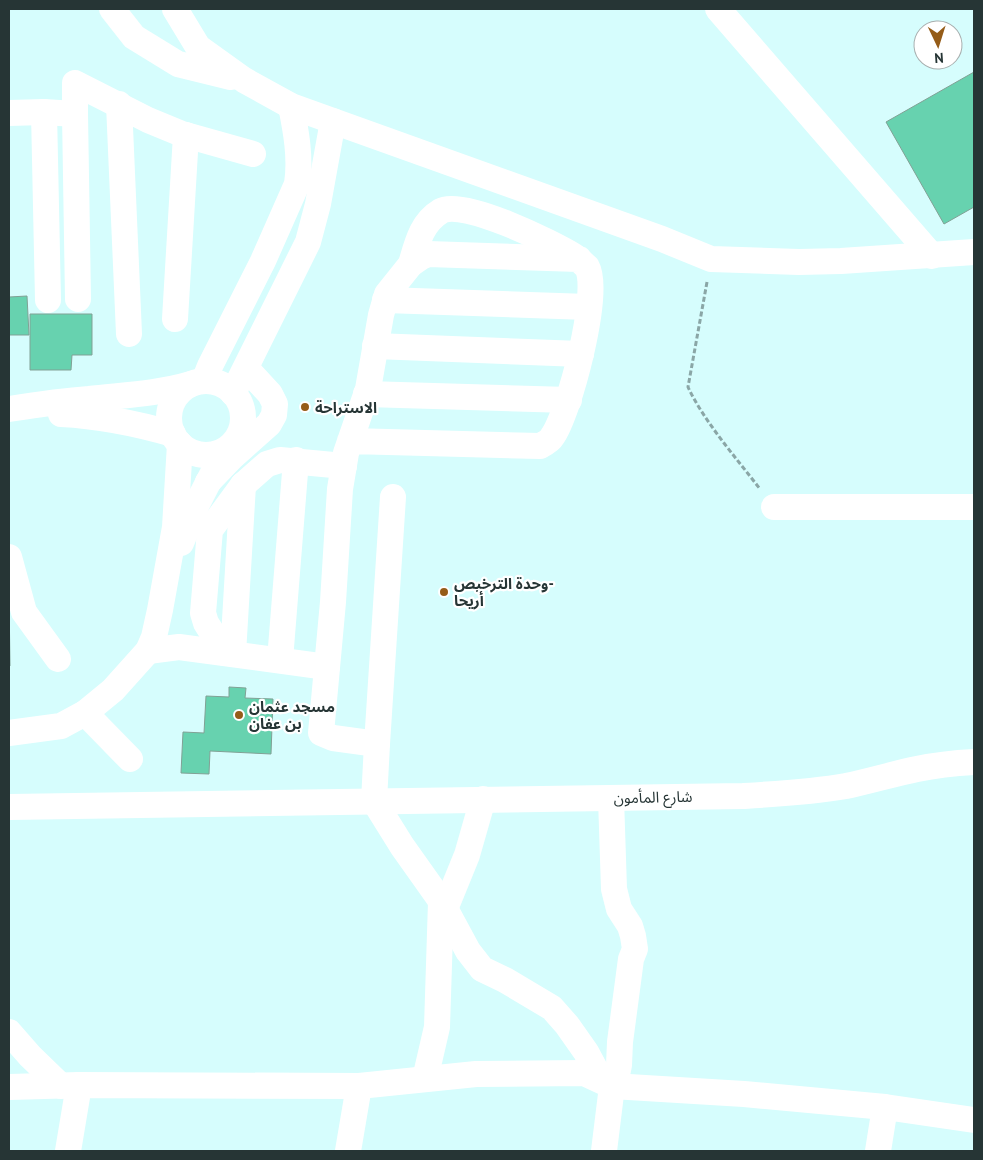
<svg xmlns="http://www.w3.org/2000/svg" width="983" height="1160" font-family="'PT Sans','Noto Sans Arabic',sans-serif">
	<style>
		.building { fill: #67d2af; stroke: #81a195 }
		.lines { fill: none; stroke-linecap: round; stroke-linejoin: round }
		.path { stroke: #8aa6a6; stroke-width: 3; stroke-dasharray: 5 2.5; stroke-linecap: butt }
		.minor { stroke: #fff; stroke-width: 26 }
		.poi-dot { fill: #955c18; stroke: #fff; stroke-width: 2 }
		.labels { text-anchor: middle; dominant-baseline: central; stroke-width: 4.5; stroke-linejoin: round; paint-order: stroke }
		.poi-label { font-size: 15px; font-weight: bold; fill: #263535; stroke: #fff; text-anchor: start }
		.street-label { font-size: 15px; fill: #263535; stroke: #fff }
	</style>
	<rect width="100%" height="100%" fill="#d6fdfd"/>
	<!-- building -->
	<g class="building">
		<polygon points="974,72 974,207 944,224 886,122"/>
		<polygon points="27,296 29,335 9,335 9,297"/>
		<polygon points="30,314 92,314 92,355 72,355 71,370 30,370"/>
		<polygon points="9,598 10,666 9,666"/>
		<polygon points="229,687 246,688 245,698 273,699 271,754 210,751 209,774 181,773 183,732 204,733 206,696 229,697"/>
	</g>
	<g class="lines">
		<!-- path -->
		<path class="path" d="M 707,282 L 688,387 C 703,420 737,459 760,489"/>
		<!-- minor -->
		<g class="minor">
			<polyline points="112,9 134,37 178,64 231,77"/>
			<polyline points="175,9 198,47 244,80 291,106 662,239 711,259 799,262 841,261 974,252"/>
			<polyline points="718,9 932,256"/>
			<polyline points="119,104 129,334"/>
			<polyline points="44,112 48,300"/>
			<polyline points="9,113 44,112 75,114 75,83 148,120 182,134 253,154"/>
			<polyline points="75,114 78,299"/>
			<path d="M 411,264 C 417,244 421,223 441,211 C 462,198 553,243 574,256"/>
			<polyline points="385,300 588,307"/>
			<polyline points="175,319 186,135"/>
			<polyline points="375,346 581,354"/>
			<path d="M 204,381 L 210,366 L 263,261 L 297,184 C 301,158 296,131 291,106"/>
			<circle cx="206" cy="418" r="37"/>
			<polyline points="233,393 308,242 318,204 333,121"/>
			<polyline points="366,394 569,400"/>
			<path d="M 9,409 C 35,405 62,401 89,399 C 123,395 157,394 191,384"/>
			<path d="M 61,414 C 100,416 135,423 173,434"/>
			<path d="M 350,441 L 540,446 C 544,444 550,441 552,437 C 569,414 601,292 587,267 C 585,265 581,262 579,259 L 428,254 L 421,257 L 411,264 L 387,294 L 381,315 L 368,389 L 346,453 L 340,489 L 333,602 L 321,733 L 333,738 L 377,744 L 374,801 L 402,846 L 441,901 L 468,951 L 482,969 L 505,980 L 552,1008 L 567,1025 L 586,1052 L 601,1080"/>
			<polyline points="208,482 232,457 269,424 274,415 275,404 270,394 246,368"/>
			<polyline points="774,507 974,507"/>
			<polyline points="181,543 197,504 216,467"/>
			<polyline points="9,557 24,612 58,659"/>
			<polyline points="148,651 179,647 327,667"/>
			<polyline points="225,653 206,623 203,613 210,530 243,485 267,464 280,460 344,466"/>
			<polyline points="233,654 243,485"/>
			<polyline points="280,660 296,460"/>
			<polyline points="85,713 130,759"/>
			<polyline points="9,733 61,726 85,713 113,690 148,651 154,637 160,610 175,527 180,444"/>
			<polyline points="377,744 393,497"/>
			<path d="M 9,807 L 743,796 C 777,794 812,792 846,786 C 870,781 893,774 917,769 C 936,765 955,763 974,762"/>
			<polyline points="445,909 467,855 483,799"/>
			<polyline points="9,1032 30,1056 61,1086"/>
			<polyline points="425,1079 437,1027 441,902"/>
			<polyline points="9,1087 79,1085 359,1086 476,1074 584,1073 612,1086 744,1094 885,1107 974,1120"/>
			<polyline points="68,1151 79,1085"/>
			<polyline points="348,1151 359,1086"/>
			<polyline points="604,1151 612,1086 617,1075 619,1065 620,1042 631,959 635,949 633,936 630,926 619,909 614,889 611,798"/>
			<polyline points="878,1151 885,1107"/>
		</g>
	</g>
	<!-- markers -->
	<g class="poi-dot">
		<circle cx="305" cy="407" r="5"/>
		<circle cx="444" cy="592" r="5"/>
		<circle cx="239" cy="715" r="5"/>
	</g>
	<g class="labels">
		<!-- poi labels -->
		<g class="poi-label">
			<text x="315" y="407">الاستراحة</text>
			<text x="454" y="583">وحدة الترخيص-<tspan x="454" dy="17">أريحا</tspan></text>
			<text x="249" y="706">مسجد عثمان<tspan x="249" dy="17">بن عفان</tspan></text>
		</g>
		<!-- street labels -->
		<g class="street-label">
			<text transform="translate(653 797) rotate(-1)">شارع المأمون</text>
		</g>
	</g>
	<!-- border -->
	<rect width="983" height="1160" fill="none" stroke="#263535" stroke-width="20"/>
	<!-- north arrow -->
	<g transform="translate(938 45) rotate(176)"><circle r="24" fill="#ffffff" stroke="#a8aeae"/>
	<path d="M0-4L9 19L0 12L-9 19Z" fill="#955c18"/>
	<text y="-8" font-size="14" font-weight="bold" text-anchor="middle" fill="#263535">N</text>
	</g>
</svg>
